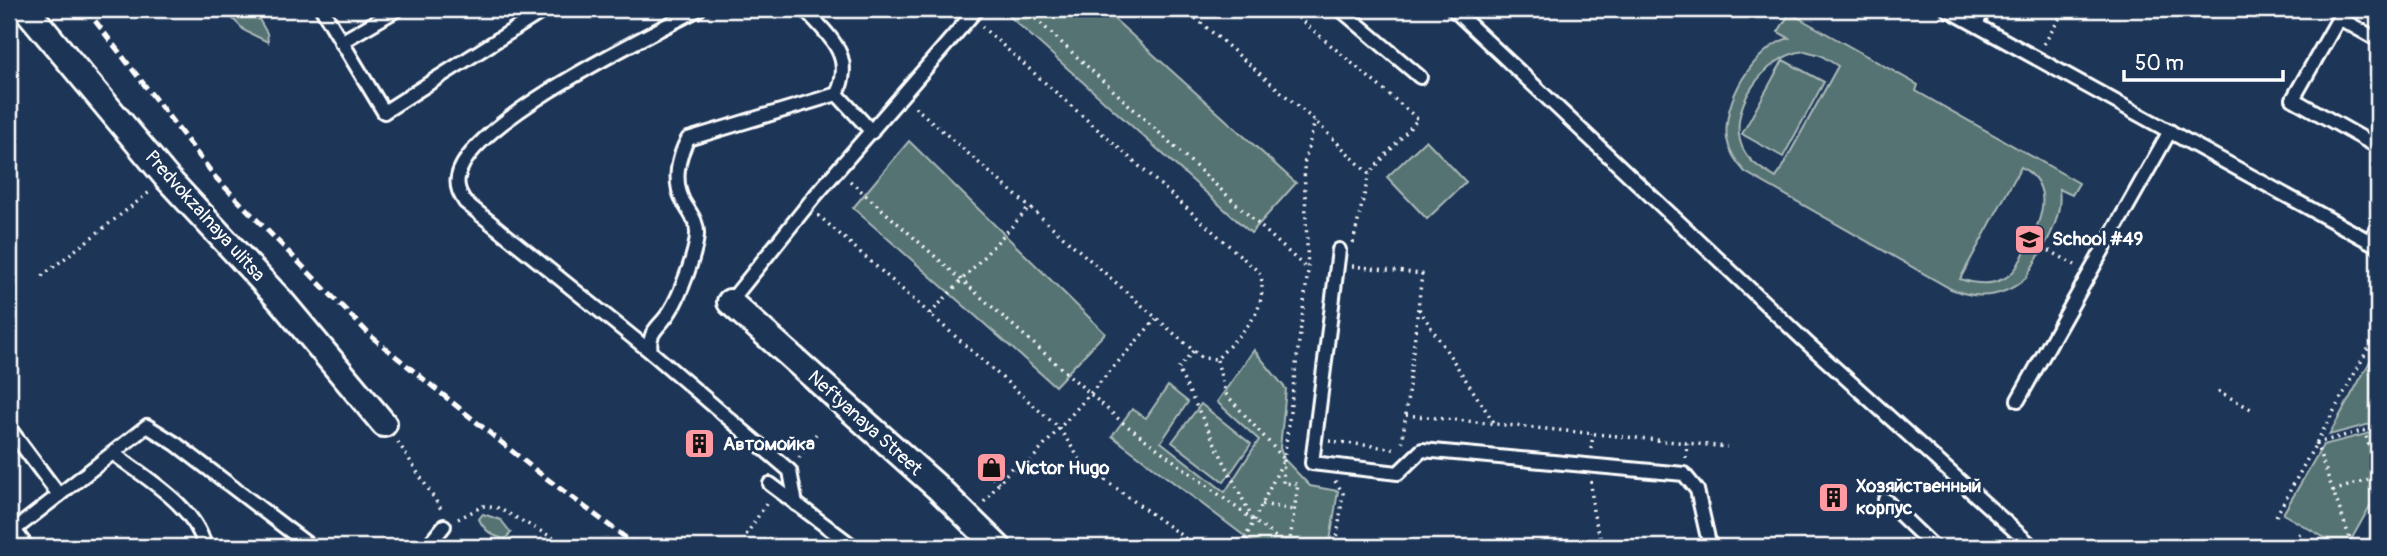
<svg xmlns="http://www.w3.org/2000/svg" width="2387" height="556" font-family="Pangolin,sans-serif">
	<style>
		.green { fill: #557372; stroke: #aab9b8; stroke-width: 2; fill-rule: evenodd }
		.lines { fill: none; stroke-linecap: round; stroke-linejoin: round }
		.lane-casing { stroke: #fff; stroke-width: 18 }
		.street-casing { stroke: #fff; stroke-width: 30 }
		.path { stroke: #fff; stroke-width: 3.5; stroke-dasharray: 2 5; stroke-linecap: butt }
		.lane { stroke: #1d3557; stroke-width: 12 }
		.street { stroke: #1d3557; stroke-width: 24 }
		.rail { stroke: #fff; stroke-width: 5; stroke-dasharray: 10 5; stroke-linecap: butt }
		.labels { text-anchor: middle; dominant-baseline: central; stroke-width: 6; stroke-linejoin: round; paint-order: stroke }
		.street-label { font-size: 19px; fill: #fff; stroke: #1d3557 }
		.poi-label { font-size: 19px; font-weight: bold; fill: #fff; stroke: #1d3557; text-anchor: start }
	</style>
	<rect width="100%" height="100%" fill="#1d3557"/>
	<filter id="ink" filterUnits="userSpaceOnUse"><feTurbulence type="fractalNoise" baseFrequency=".0143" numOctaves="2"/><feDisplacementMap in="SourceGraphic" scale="14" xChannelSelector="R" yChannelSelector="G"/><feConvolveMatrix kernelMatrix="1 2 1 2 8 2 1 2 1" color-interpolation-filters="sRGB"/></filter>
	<g filter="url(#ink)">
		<!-- green -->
		<g class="green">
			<polygon points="223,9 253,9 267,33 268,42 245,31"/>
			<polygon points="1013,9 1103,9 1296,183 1251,233 1008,15"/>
			<path d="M 1790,13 L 1918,85 L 1916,91 L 2079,183 L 2072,195 L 2059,189 C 2064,222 2041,250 2026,278 C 2004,297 1978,300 1951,289 L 1745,172 C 1737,163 1729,151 1727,139 C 1722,102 1753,49 1789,38 L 1778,32 ZM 1805,51 L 1820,55 L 1838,66 L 1776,178 C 1763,170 1750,163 1743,149 C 1725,110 1765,55 1805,51 ZM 2021,167 C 2056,186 2041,222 2026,249 C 2020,261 2016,273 2003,279 C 1989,286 1975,284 1960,279 Z"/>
			<polygon points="1783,60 1824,82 1783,157 1742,134"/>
			<polygon points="1426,140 1466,182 1427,219 1387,177"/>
			<polygon points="909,141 1105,333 1055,386 853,208"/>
			<polygon points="2378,347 2378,422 2329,435"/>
			<polygon points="1254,350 1286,389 1280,448 1284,459 1310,486 1338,491 1329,547 1259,547 1112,436 1132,409 1146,418 1168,386 1188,402 1161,442 1225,492 1259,440 1217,402"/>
			<polygon points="1201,404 1251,444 1224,482 1172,442"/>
			<polygon points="2378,431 2378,492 2347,547 2341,547 2283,514 2323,445"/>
			<path d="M 483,514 L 501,520 L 511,533 L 505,539 C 493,537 484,530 479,519 Z"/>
		</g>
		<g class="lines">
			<defs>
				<g id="lane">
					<polyline points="322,9 384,112 546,9"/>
					<path d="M 699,9 C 649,35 468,122 458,177 C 456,187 460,194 465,202 L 651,352 L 790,471 L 796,504"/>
					<path d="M 805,9 C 829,37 855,55 837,94"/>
					<polyline points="874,9 875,9"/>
					<polyline points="1340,9 1420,77"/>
					<polyline points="1453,9 1807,343 2033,547"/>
					<polyline points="1947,9 2378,246"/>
					<polyline points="1976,24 1984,9"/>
					<polyline points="2378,40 2339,18 2293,99 2378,147"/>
					<polyline points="341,42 398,9"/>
					<polyline points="2370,241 2378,226"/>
					<polyline points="1339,250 1312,463 1398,473 1422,450 1684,474 1697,490 1710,547"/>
					<polyline points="730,302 814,197 977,9"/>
					<path d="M 651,352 C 647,330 660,328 670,311 C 680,296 696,253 697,235 C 698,221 689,212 683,201 C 673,181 678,157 688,139 L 837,94 L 872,132"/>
					<polyline points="2018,400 2170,131"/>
					<polyline points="9,428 59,495 9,534"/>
					<path d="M 113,453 C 145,478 195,505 205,547"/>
					<polyline points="770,484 854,547"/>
					<polyline points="59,495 147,426 176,444 311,547"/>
					<polyline points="1885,500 1934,547"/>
					<polyline points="14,530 27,547"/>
					<polyline points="427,547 444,526"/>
				</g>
				<g id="street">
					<polyline points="26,9 167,178 281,301 384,424"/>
					<polyline points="730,302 937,487 998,547"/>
				</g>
			</defs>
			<!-- lane casing -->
			<use href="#lane" class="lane-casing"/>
			<!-- street casing -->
			<use href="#street" class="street-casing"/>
			<!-- path -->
			<g class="path">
				<polyline points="1025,9 1307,269"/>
				<polyline points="1185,9 1315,121 1369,174 1418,119 1288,9"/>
				<polyline points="994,15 1000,9"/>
				<polyline points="2044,44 2065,9"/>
				<path d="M 915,107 L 1202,358 L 1217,359 C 1243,329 1267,317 1261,274 L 982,27"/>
				<polyline points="850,181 1122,422 1289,547 1298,484 1283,483 1284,459 1308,271 1304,164 1315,121"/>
				<polyline points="818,215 1059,428 1083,464 1197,547"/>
				<polyline points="1353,243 1369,174"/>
				<polyline points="2043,247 2075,265"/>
				<polyline points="1352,266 1422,274 1402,446"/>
				<polyline points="42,276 151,191"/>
				<polyline points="1419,309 1495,424"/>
				<polyline points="930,314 1029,208"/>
				<polyline points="1193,351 1178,369 1252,518"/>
				<polyline points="1217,360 1225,393 1284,459 1241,547"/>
				<polyline points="2218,391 2251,409"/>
				<polyline points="1406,415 1727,447"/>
				<polyline points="2364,430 2378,474"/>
				<polyline points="1329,441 1398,449"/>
				<polyline points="398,442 441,509"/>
				<polyline points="2316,443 2353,547"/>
				<polyline points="2316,443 2378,427"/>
				<polyline points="1591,449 1593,434"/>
				<polyline points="799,458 816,434"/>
				<polyline points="1686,458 1687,443"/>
				<polyline points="992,468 987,473 999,483"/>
				<polyline points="1335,481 1343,493 1336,547"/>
				<polyline points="1591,481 1593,512 1603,547"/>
				<polyline points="2333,491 2378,476"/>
				<polyline points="984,502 1012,467 1020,473 1156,319"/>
				<polyline points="1262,504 1294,510"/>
				<polyline points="2276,516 2378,331"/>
				<polyline points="458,519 483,506 498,508 570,547"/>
				<polyline points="746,535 768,501"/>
				<polyline points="2292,547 2301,531"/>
			</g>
			<!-- lane -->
			<use href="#lane" class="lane"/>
			<!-- street -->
			<use href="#street" class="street"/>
			<!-- rail -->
			<polyline class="rail" points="86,9 216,178 372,337 534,469 638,547"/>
		</g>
	</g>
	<!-- icons -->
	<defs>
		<symbol id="school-square" viewBox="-11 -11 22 22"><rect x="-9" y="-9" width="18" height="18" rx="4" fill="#ff9aa2" stroke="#1d3557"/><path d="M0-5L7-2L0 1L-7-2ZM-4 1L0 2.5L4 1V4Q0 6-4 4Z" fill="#111"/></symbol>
		<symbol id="building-square" viewBox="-11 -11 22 22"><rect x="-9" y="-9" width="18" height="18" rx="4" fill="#ff9aa2" stroke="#1d3557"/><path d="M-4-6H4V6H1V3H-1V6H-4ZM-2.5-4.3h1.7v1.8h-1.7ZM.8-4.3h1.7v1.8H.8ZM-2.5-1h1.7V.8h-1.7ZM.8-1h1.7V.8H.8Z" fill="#111"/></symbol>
		<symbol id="shop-square" viewBox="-11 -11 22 22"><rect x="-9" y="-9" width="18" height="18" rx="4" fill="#ff9aa2" stroke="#1d3557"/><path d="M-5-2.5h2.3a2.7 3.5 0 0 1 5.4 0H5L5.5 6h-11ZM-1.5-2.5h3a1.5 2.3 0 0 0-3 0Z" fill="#111"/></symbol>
	</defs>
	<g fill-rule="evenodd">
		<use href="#school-square" x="2012" y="222" width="35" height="35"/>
		<use href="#building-square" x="682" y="426" width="35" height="35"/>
		<use href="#shop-square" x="974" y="450" width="35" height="35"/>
		<use href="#building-square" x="1816" y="480" width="35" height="35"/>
	</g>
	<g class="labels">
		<!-- street labels -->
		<g class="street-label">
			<text transform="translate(205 216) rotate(48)">Predvokzalnaya ulitsa</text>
			<text transform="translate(865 423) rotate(42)">Neftyanaya Street</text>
		</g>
		<!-- poi labels -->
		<g class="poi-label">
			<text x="2052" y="239">School #49</text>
			<text x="723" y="444">Автомойка</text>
			<text x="1015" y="468">Victor Hugo</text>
			<text x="1856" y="486">Хозяйственный<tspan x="1856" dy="22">корпус</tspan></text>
		</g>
	</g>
	<!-- margin -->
	<rect width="2387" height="556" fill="none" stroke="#1d3557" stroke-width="35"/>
	<rect x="18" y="18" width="2352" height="521" fill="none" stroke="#fff" stroke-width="2.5" filter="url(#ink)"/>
	<!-- scale -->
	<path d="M2124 70v10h159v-10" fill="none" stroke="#ffffff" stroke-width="3.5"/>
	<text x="2135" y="70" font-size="21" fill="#ffffff" stroke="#1d3557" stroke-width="5" paint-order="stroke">50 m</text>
</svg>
